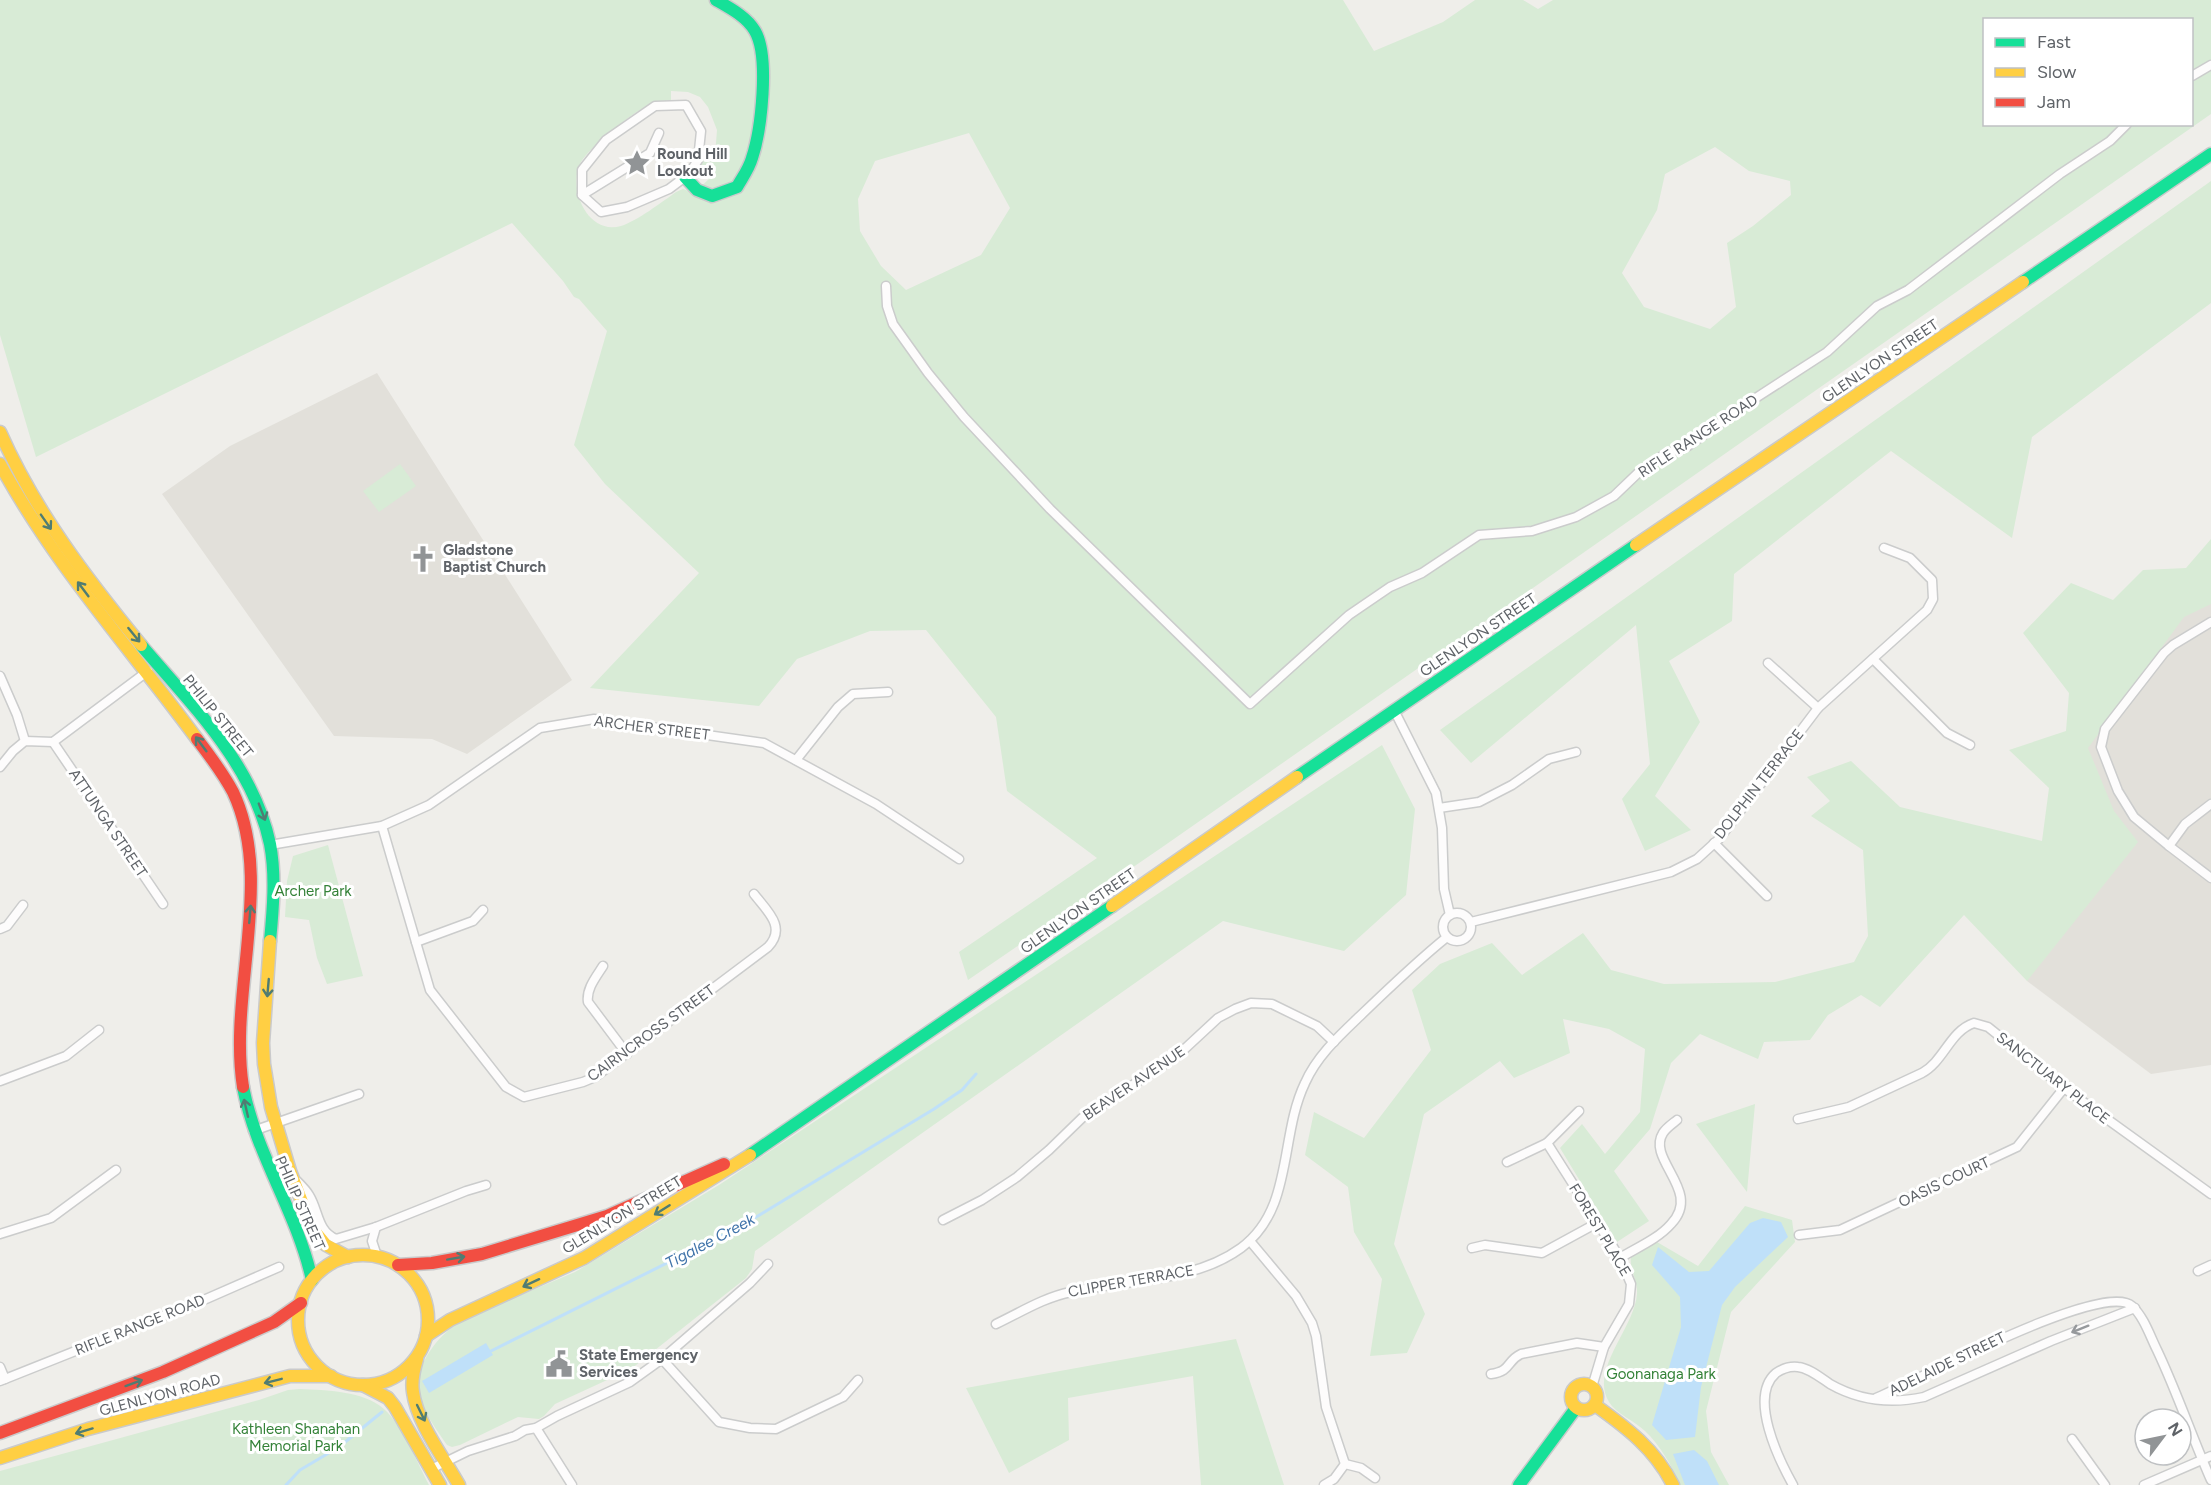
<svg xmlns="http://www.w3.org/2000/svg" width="2211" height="1485" font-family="Figtree,sans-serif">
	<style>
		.education { fill: #e2e0da }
		.green { fill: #d8ebd6; fill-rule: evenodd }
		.water { fill: #bfe0f9 }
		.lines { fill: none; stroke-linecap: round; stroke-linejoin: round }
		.stream { stroke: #bfe0f9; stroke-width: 3 }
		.street-casing { stroke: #cbcccc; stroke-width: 11 }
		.fast-casing { stroke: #cacacb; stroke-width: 15 }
		.slow-casing { stroke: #cacacb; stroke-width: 15 }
		.jam-casing { stroke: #cacacb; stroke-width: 15 }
		.street { stroke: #fdfcfc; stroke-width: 8 }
		.fast { stroke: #16e098; stroke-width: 12 }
		.slow { stroke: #ffcf43; stroke-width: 12 }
		.jam { stroke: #f24e42; stroke-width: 12 }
		.oneway { stroke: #507c72 }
		.oneway2 { stroke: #96999c }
		.labels { text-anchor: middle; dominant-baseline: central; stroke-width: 6; stroke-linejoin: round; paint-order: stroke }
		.poi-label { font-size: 15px; font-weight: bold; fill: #5f6368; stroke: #fff; text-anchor: start }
		.street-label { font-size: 15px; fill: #5f6368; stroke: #fff }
		.park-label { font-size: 15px; fill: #348238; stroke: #fff }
		.water-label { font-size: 16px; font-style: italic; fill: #4174aa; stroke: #fff }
	</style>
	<rect width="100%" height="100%" fill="#efeeea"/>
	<!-- education -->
	<g class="education">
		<polygon points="377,373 572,680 467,754 432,739 334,736 162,494 230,446"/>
		<polygon points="2211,575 2211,1065 2151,1074 2027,981 2081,737"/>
	</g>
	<!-- green -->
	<g class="green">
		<path d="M 0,0 L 1343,0 L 1374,51 L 1443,22 L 1475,0 L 1523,0 L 1538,9 L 1553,0 L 2211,0 L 2211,114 L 1161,848 L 968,980 L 959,952 L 1097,858 L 1007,791 L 996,717 L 926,630 L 870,631 L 797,659 L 759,706 L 590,688 L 699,573 L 605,484 L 574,445 L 607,331 L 579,299 L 574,297 L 563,281 L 512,223 L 36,457 L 0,335 ZM 1984,20 L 2192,20 L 2192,124 L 1984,124 ZM 671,91 L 688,92 L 700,97 L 708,107 L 717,130 L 715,156 L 702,155 L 700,164 L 709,179 L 694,193 L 683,189 L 676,192 C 662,202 637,221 621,226 C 587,236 567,187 581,162 C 590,147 632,112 648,106 C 655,103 663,102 671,100 ZM 969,133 L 1010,208 L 981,255 L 906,290 L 881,266 L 860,231 L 858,199 L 875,161 ZM 1715,147 L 1749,171 L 1790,181 L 1791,195 L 1753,226 L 1727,243 L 1736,307 L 1710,329 L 1644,307 L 1622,273 L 1657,210 L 1665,174 Z"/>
		<polygon points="2211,181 2211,303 2032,437 2012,538 1891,451 1734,574 1732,621 1669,661 1700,722 1655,796 1691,830 1645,851 1622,799 1650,764 1636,625 1471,763 1440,730"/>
		<polygon points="400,464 416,486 379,512 363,491"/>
		<polygon points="2211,539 2211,604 2184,617 2088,748 2114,811 2138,842 2027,981 1964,915 1880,1007 1861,995 1828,1015 1810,1040 1764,1042 1758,1059 1700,1034 1671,1063 1650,1129 1614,1171 1649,1221 1617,1242 1560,1148 1582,1124 1605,1154 1640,1112 1645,1049 1609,1029 1563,1019 1570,1053 1514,1078 1500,1061 1424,1114 1394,1244 1425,1314 1407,1353 1370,1356 1382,1279 1354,1232 1348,1187 1305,1155 1314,1112 1364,1138 1431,1050 1412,990 1440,964 1492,943 1522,975 1583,933 1611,970 1664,984 1775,982 1854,962 1868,936 1863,850 1811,816 1830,801 1807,777 1851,761 1900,807 2042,841 2049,788 2009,750 2066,731 2069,693 2023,633 2071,583 2113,600 2143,570 2186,568"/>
		<path d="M 1382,745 L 1415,809 L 1406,895 L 1344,951 L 1223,921 L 755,1251 L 752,1269 L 746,1278 L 631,1369 L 555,1404 L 544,1416 L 539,1419 L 518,1417 L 460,1445 L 452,1447 L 447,1445 C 437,1430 422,1411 419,1392 C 415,1362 439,1335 462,1320 L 575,1272 L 719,1185 Z"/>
		<polygon points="328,845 363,976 327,984 317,958 309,920 285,917 287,881 293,856"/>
		<polygon points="1755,1104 1747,1192 1696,1124"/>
		<path d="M 1745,1206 L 1792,1220 L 1795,1242 L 1731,1312 L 1706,1411 L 1711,1452 L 1729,1485 L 1680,1485 C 1672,1466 1660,1445 1645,1431 C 1635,1421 1616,1414 1609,1402 C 1589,1370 1634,1329 1637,1294 C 1638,1281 1629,1269 1631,1257 L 1657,1242 L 1698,1266 Z"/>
		<polygon points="1236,1339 1284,1485 1201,1485 1193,1376 1068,1398 1069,1440 1009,1473 966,1388"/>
		<path d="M 300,1389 C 326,1390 364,1391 384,1409 C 402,1425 418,1464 429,1485 L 0,1485 L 0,1471 L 259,1400 L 288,1390 Z"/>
	</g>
	<!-- water -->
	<g class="water">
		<polygon points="1763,1218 1781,1222 1788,1237 1735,1287 1722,1305 1701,1387 1695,1437 1666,1440 1652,1425 1681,1327 1680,1297 1652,1265 1658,1247 1689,1272 1709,1271 1750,1223"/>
		<polygon points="486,1343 493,1355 429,1393 422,1381"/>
		<polygon points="1694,1450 1707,1461 1719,1485 1685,1485 1673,1454"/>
	</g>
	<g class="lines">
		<!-- stream -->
		<g class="stream">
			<polyline points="487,1353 743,1225 934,1109 962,1090 976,1074"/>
			<polyline points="286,1485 300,1470 339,1447 382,1412"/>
		</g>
		<defs>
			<g id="street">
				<polyline points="2192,76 2211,65"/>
				<polygon points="686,105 701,131 698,160 689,174 669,189 627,207 601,212 582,195 582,170 606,140 655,106"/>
				<polyline points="582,195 650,153 659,133"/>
				<polyline points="886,286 887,306 893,324 928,373 964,417 1050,509 1250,704 1349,615 1390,587 1422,573 1479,535 1532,531 1576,517 1614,496 1638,473 1665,454 1688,446 1748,403 1827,352 1877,306 1908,290 2060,174 2110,141 2127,124"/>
				<polyline points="1873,659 1947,733 1970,745"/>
				<polyline points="1768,663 1818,708"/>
				<polyline points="0,676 17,715 25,741"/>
				<polyline points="1394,710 1436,793 1442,828 1444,889 1450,915"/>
				<polyline points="53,742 163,904"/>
				<polyline points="796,760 838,707 853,694 888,692"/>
				<polyline points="0,767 13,751 25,741 53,742 148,671"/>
				<polyline points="2211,804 2185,824 2169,846 2211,878"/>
				<polyline points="1439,808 1479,802 1512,785 1549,759 1576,752"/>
				<path d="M 382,826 L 430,990 L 506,1087 L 524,1097 L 583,1082 L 595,1077 L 768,947 C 787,927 767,911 754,894"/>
				<polyline points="1714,843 1767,896"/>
				<polyline points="270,845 382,826 429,805 540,728 594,719 764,743 876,804 959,859"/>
				<polyline points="2169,846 2134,817 2118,791 2101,747 2105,729 2164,653 2173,645 2211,622"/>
				<circle cx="1457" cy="927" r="14"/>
				<polyline points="1471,922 1671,872 1697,859 1719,839 1818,708 1927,610 1933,599 1932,580 1910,558 1884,548"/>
				<polyline points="0,929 7,926 23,905"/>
				<polyline points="416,942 473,921 483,910"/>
				<path d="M 603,966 C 596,977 586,989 588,1002 L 627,1054"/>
				<polyline points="0,1081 66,1056 99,1030"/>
				<path d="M 1798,1119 L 1849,1107 L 1922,1073 C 1944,1061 1950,1031 1974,1023 L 1988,1027 L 2064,1088 L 2211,1194"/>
				<polyline points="253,1131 359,1094"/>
				<polyline points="1547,1143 1620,1258 1631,1284 1629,1304 1604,1347 1592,1387"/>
				<polyline points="1507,1162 1547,1143 1579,1111"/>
				<path d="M 297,1181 C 301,1185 306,1190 309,1195 C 319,1211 317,1231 336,1239 L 376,1227 L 466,1191 L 486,1185"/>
				<polyline points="943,1220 982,1200 1017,1177 1049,1150 1082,1118 1177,1056 1218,1018 1235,1009 1251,1003 1272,1004 1317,1026 1334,1042"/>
				<polyline points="376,1227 372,1241 377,1256"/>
				<polyline points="0,1234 51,1218 116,1170"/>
				<polyline points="1799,1235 1840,1230 2017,1147 2064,1088"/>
				<polyline points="1250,1241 1296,1296 1312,1323 1316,1336 1326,1407 1345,1464"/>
				<polyline points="1472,1248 1485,1245 1542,1253 1597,1223"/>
				<path d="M 1620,1258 C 1636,1248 1658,1239 1671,1224 C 1703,1191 1646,1160 1663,1133 C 1666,1128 1672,1124 1677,1120"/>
				<polyline points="2198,1271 2211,1265"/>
				<path d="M 996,1324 C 1021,1312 1045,1297 1071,1292 C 1127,1279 1193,1283 1241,1248 C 1294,1209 1279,1137 1305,1083 C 1317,1056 1339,1036 1360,1016 C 1388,989 1416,962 1447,937"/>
				<polyline points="662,1359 719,1422 750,1428 776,1429 843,1397 858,1380"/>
				<polyline points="0,1367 5,1379"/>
				<path d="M 1491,1374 C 1512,1371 1506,1361 1521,1354 L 1577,1343 L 1604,1347"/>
				<polyline points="0,1381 206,1299 279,1267"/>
				<path d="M 1876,1398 C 1914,1382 2103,1280 2132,1306 C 2144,1317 2150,1336 2157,1350 C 2177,1392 2192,1437 2211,1480"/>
				<polyline points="536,1428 572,1485"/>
				<polyline points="2072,1439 2105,1485"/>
				<polyline points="431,1469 468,1451 515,1436 525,1430 536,1428 557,1416 630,1382 662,1359 750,1283 768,1264"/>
				<polyline points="1324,1485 1334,1479 1345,1464 1361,1468 1375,1478"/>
				<path d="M 1793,1485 C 1779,1460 1748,1397 1776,1373 C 1782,1369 1790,1366 1798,1367 C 1809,1368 1821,1378 1830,1384 C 1860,1401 1892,1404 1924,1397 L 2051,1341 L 2135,1308"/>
				<polyline points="2144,1485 2211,1456"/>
			</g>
			<g id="fast">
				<path d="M 685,177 L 697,190 L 712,196 L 737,187 C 742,178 749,169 752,158 C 761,131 770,57 755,31 C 747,17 730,8 716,0"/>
				<polyline points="2023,282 2211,154"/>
				<path d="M 141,645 C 192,705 253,764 270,844 C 276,875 273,910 270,941"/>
				<polyline points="1297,777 1636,545"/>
				<path d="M 243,1087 C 256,1155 297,1212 312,1280"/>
				<polyline points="750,1155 1112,906"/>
				<polyline points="1519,1485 1576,1408"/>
			</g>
			<g id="slow">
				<path d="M 0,432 C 35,511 86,578 141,645"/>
				<path d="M 0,464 C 54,564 130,648 197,739"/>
				<polyline points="1636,545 2023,282"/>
				<polyline points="1112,906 1297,777"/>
				<polyline points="270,941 263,1043 264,1064 271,1107 290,1171 312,1228 326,1245 348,1257"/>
				<circle cx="363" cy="1320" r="65"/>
				<polyline points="426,1336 450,1320 584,1258 750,1155"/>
				<path d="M 417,1359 C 414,1369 411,1381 413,1392 C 417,1423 444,1458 459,1485"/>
				<circle cx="1584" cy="1397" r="13"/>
				<polyline points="363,1385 388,1398 395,1407 440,1485"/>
				<path d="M 1595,1405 C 1627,1428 1655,1449 1673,1485"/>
				<polyline points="0,1458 88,1429 290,1376 331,1376"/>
			</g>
			<g id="jam">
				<path d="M 197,739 C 210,756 223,773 233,792 C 275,881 228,993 243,1087"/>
				<polyline points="398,1265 432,1263 482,1254 607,1216 724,1164"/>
				<polyline points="0,1433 163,1372 274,1322 301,1303"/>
			</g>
		</defs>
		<!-- street casing -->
		<use href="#street" class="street-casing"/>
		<!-- fast casing -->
		<use href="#fast" class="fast-casing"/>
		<!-- slow casing -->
		<use href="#slow" class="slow-casing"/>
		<!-- jam casing -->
		<use href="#jam" class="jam-casing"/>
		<!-- street -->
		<use href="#street" class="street"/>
		<!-- fast -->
		<use href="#fast" class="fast"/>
		<!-- slow -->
		<use href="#slow" class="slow"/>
		<!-- jam -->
		<use href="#jam" class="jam"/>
	</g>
	<!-- one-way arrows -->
	<defs><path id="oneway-shaft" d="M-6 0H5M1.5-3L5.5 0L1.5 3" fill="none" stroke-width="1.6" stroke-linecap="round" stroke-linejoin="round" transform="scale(1.5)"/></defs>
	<g class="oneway">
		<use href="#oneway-shaft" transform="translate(46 522) rotate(55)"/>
		<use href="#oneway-shaft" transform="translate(83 589) rotate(-127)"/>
		<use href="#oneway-shaft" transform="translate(134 635) rotate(51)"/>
		<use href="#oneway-shaft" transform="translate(201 744) rotate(-127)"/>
		<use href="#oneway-shaft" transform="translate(262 812) rotate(69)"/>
		<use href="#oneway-shaft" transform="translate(250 914) rotate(-85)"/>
		<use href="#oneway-shaft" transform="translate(268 988) rotate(95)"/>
		<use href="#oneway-shaft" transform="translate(246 1108) rotate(-103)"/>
		<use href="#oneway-shaft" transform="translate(662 1210) rotate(148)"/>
		<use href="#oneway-shaft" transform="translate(456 1258) rotate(-10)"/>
		<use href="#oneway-shaft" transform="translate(531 1283) rotate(155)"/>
		<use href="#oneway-shaft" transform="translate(273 1381) rotate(166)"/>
		<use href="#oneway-shaft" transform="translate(134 1383) rotate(-20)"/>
		<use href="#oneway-shaft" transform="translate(421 1413) rotate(64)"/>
		<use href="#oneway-shaft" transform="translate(84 1431) rotate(163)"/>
	</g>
	<use class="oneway2" href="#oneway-shaft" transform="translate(2080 1329) rotate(158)"/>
	<!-- icons -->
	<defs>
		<symbol id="sight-bare" viewBox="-9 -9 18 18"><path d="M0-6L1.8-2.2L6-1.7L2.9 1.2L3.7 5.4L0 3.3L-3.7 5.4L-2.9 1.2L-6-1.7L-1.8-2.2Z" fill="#919496" stroke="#fff" stroke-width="2.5" paint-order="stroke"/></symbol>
		<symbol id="church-bare" viewBox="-9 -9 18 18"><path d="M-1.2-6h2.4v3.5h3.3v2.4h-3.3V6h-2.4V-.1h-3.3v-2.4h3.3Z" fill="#919496" stroke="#fff" stroke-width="2.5" paint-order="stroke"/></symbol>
		<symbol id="civic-bare" viewBox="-9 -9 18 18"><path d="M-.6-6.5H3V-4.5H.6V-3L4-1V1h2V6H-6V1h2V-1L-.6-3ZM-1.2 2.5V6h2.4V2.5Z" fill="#919496" stroke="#fff" stroke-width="2.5" paint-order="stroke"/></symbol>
	</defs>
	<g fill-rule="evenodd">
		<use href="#sight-bare" x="618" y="144" width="38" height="38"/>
		<use href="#church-bare" x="404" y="540" width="38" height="38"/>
		<use href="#civic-bare" x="540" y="1345" width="38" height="38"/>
	</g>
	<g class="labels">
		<!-- poi labels -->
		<g class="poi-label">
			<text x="657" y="154">Round Hill<tspan x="657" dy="17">Lookout</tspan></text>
			<text x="443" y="550">Gladstone<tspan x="443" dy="17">Baptist Church</tspan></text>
			<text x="579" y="1355">State Emergency<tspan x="579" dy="17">Services</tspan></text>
		</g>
		<!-- street labels -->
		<g class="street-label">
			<text transform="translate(1880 361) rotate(-34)">GLENLYON STREET</text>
			<text transform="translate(1698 436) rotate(-33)">RIFLE RANGE ROAD</text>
			<text transform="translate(1478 635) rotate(-34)">GLENLYON STREET</text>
			<text transform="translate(218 716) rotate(51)">PHILIP STREET</text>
			<text transform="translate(652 728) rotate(7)">ARCHER STREET</text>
			<text transform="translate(1759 784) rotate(-52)">DOLPHIN TERRACE</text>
			<text transform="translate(108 823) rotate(56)">ATTUNGA STREET</text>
			<text transform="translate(1078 911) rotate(-35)">GLENLYON STREET</text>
			<text transform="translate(651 1033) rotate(-36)">CAIRNCROSS STREET</text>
			<text transform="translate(2053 1078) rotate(38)">SANCTUARY PLACE</text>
			<text transform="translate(1134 1083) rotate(-34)">BEAVER AVENUE</text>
			<text transform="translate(1944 1182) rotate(-25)">OASIS COURT</text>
			<text transform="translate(300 1203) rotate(66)">PHILIP STREET</text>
			<text transform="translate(622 1215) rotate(-31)">GLENLYON STREET</text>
			<text transform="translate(1600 1230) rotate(59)">FOREST PLACE</text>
			<text transform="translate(1131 1281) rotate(-10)">CLIPPER TERRACE</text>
			<text transform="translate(140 1325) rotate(-22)">RIFLE RANGE ROAD</text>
			<text transform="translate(1947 1364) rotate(-26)">ADELAIDE STREET</text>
			<text transform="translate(160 1395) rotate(-15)">GLENLYON ROAD</text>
		</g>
		<!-- park labels -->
		<g class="park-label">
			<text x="313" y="891">Archer Park</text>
			<text x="1661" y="1374">Goonanaga Park</text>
			<text x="296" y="1429">Kathleen Shanahan<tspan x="296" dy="17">Memorial Park</tspan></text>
		</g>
		<!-- water labels -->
		<g class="water-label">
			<text transform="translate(710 1241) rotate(-28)">Tigalee Creek</text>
		</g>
	</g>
	<!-- legend -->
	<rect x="1983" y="18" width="210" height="108" fill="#ffffff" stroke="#bfc1c3" stroke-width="1.5"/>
	<rect x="1995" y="38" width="30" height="9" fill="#16e098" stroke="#bfc1c3" stroke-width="1.5"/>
	<text x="2037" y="48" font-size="18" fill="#5f6368">Fast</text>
	<rect x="1995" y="68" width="30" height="9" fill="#ffcf43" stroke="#bfc1c3" stroke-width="1.5"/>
	<text x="2037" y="78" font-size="18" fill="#5f6368">Slow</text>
	<rect x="1995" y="98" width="30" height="9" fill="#f24e42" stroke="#bfc1c3" stroke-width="1.5"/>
	<text x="2037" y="108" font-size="18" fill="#5f6368">Jam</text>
	<!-- north arrow -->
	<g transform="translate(2163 1437) rotate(58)"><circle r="28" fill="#ffffff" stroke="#bfc1c3" stroke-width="1.5"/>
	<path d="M0-4.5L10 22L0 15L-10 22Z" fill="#919496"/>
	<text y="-9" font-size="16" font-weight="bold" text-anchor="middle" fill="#5f6368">N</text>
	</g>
</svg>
